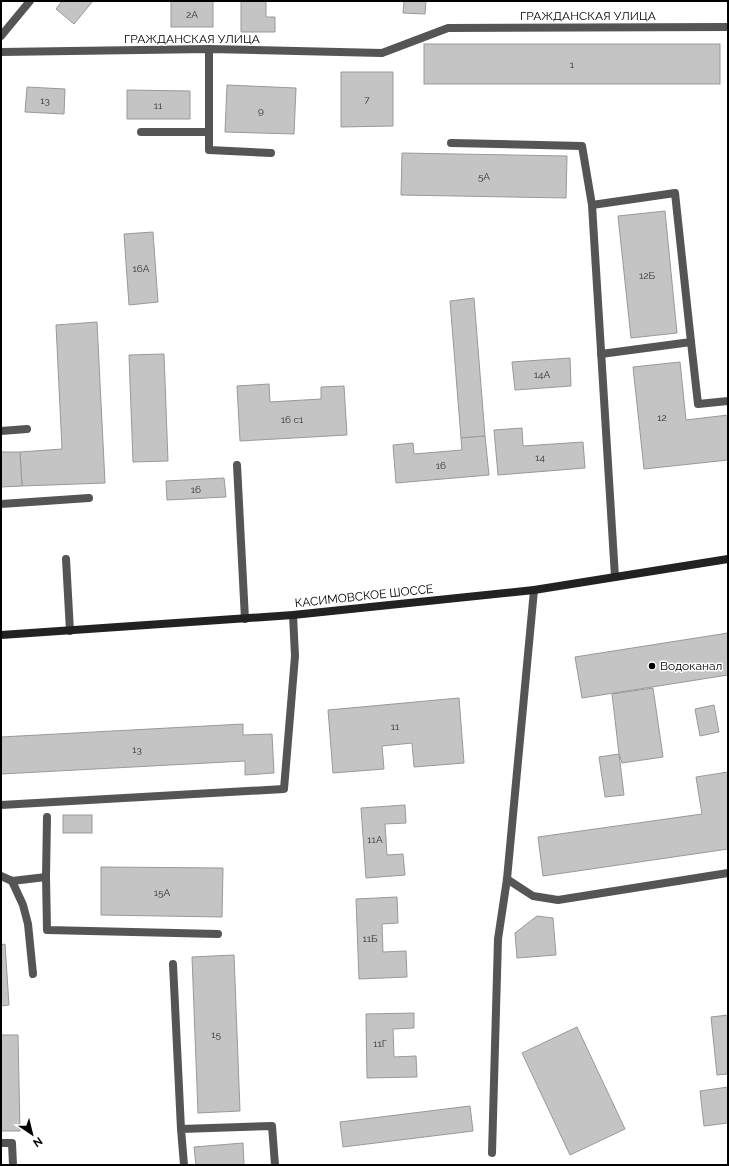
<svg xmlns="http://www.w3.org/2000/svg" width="729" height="1166" font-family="Raleway,sans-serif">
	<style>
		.building { fill: #c4c4c4; stroke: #999 }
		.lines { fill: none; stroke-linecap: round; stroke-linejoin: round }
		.service { stroke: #555; stroke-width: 8 }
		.minor { stroke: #555; stroke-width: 8 }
		.secondary { stroke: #222; stroke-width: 8 }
		.poi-dot { fill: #000; stroke: #fff; stroke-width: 1.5 }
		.labels { text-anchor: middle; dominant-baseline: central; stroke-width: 3; stroke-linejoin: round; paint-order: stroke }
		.number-label { font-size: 10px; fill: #313131 }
		.street-label { font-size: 12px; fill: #000; stroke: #fff }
		.poi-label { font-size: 12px; fill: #000; stroke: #fff; text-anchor: start }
	</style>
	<rect width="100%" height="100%" fill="#fff"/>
	<!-- building -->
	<g class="building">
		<polygon points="62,1 93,1 74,24 56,9"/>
		<rect x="171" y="1" width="42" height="26"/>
		<polygon points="241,1 266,1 266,17 275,17 275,32 241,32"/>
		<polygon points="404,1 426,1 425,14 403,13"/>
		<rect x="424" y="44" width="296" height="40"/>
		<polygon points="341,72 393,72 393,126 341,127"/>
		<polygon points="227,85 296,88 294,134 225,132"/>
		<polygon points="27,87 65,89 64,114 25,112"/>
		<polygon points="127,90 190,91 190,119 127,119"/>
		<polygon points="402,153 567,156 566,198 401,195"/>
		<polygon points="665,211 677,333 631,338 618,216"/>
		<polygon points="153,232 158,302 129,305 124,234"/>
		<polygon points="474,298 485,436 461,438 450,301"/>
		<polygon points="97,322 105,483 22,486 20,452 62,449 56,325"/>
		<polygon points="164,354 168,461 133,462 129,355"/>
		<polygon points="570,358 571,386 515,390 512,362"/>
		<polygon points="680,362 686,420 728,415 728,460 644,469 633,367"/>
		<polygon points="269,384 270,402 321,399 321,387 344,386 347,435 240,441 237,386"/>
		<polygon points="522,428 523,446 583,442 585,468 498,475 494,430"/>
		<polygon points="485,436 489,475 396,483 393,445 413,443 414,454 462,450 461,438"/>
		<polygon points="1,452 20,452 22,486 1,487"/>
		<polygon points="224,478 226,497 167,500 166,481"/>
		<polygon points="728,633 728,675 582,698 575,657"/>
		<polygon points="653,688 663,757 622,763 619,754 612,694"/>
		<polygon points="459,698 464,763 414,767 412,743 382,746 384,769 333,773 328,710"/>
		<polygon points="714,705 719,732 700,736 695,709"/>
		<polygon points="243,724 243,735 272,734 274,773 245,775 245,761 1,774 1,737"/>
		<polygon points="619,754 624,795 605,797 599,757"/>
		<polygon points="728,772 728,849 543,876 538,837 702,814 696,777"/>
		<polygon points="405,805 406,823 385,824 387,855 403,854 405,875 366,878 361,808"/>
		<rect x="63" y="815" width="29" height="18"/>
		<polygon points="101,867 223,868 222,917 101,915"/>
		<polygon points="397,897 398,923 382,924 383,952 406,951 407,977 359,979 356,899"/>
		<polygon points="537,916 553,918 556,955 517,958 515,933"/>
		<polygon points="5,944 9,1005 1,1006 1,945"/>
		<polygon points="234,955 240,1111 198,1113 192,957"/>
		<polygon points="414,1013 414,1028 393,1029 394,1057 416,1056 417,1077 367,1078 366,1014"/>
		<polygon points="728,1015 728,1074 717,1075 711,1017"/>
		<polygon points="577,1027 625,1129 570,1155 522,1053"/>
		<polygon points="1,1035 18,1035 20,1131 1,1131"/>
		<polygon points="728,1087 728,1123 704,1126 700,1091"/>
		<polygon points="470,1106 473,1131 343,1147 340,1122"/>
		<polygon points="243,1143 244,1165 196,1165 194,1147"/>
	</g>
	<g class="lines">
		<!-- service -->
		<g class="service">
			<polyline points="209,49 209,150 271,153"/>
			<polyline points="141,132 209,132"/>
			<polyline points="451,143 582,146 592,205 615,577"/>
			<polyline points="592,205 675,193 691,342 601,354"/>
			<polyline points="691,342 698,404 728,401"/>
			<polyline points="1,431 27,429"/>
			<polyline points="237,465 245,619"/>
			<polyline points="1,504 89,498"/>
			<polyline points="66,559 70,631"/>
			<polyline points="1,805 284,789 295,656 293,615"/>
			<polyline points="1,876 12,881 46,877 47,817"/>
			<polyline points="46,877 47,930 218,934"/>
			<polyline points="507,879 533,896 558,900 728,873"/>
			<polyline points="12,881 23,905 28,924 33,974"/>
			<polyline points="173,964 181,1129"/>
			<polyline points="1,1143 12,1143 13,1165"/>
			<polyline points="492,1153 498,939 507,879 534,590"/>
			<polyline points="184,1165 181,1129 272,1126 275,1165"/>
		</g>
		<!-- minor -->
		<g class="minor">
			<polyline points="1,36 30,1"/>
			<polyline points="1,52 209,49 382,53 448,28 728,27"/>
		</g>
		<!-- secondary -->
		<polyline class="secondary" points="1,635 293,615 534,590 728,559"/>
	</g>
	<!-- markers -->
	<circle class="poi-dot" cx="652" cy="666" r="4"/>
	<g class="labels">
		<!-- number labels -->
		<g class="number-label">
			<text x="192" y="14">2А</text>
			<text x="572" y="64">1</text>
			<text x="367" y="99">7</text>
			<text x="45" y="100">13</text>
			<text x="158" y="105">11</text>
			<text x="261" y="110">9</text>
			<text x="484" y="176">5А</text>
			<text x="141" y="268">16А</text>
			<text x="647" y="275">12Б</text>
			<text x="542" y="374">14А</text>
			<text x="662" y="417">12</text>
			<text x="292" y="419">16 с1</text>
			<text x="540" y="457">14</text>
			<text x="441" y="465">16</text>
			<text x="196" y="489">16</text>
			<text x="395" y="726">11</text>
			<text x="137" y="749">13</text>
			<text x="375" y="839">11А</text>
			<text x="162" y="892">15А</text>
			<text x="370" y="938">11Б</text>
			<text x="216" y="1034">15</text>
			<text x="380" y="1043">11Г</text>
		</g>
		<!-- street labels -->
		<g class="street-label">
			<text x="588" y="16">ГРАЖДАНСКАЯ УЛИЦА</text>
			<text x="192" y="39">ГРАЖДАНСКАЯ УЛИЦА</text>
			<text transform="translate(364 596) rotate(-6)">КАСИМОВСКОЕ ШОССЕ</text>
		</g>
		<!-- poi labels -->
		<g class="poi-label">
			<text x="660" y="666">Водоканал</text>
		</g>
	</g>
	<!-- border -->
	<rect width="729" height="1166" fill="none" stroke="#000000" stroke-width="4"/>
	<!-- north arrow -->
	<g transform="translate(32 1134) rotate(145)" stroke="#ffffff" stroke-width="3" paint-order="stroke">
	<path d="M0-3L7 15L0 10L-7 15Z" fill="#000000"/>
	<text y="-6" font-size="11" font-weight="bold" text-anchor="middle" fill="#000000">N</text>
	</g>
</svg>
